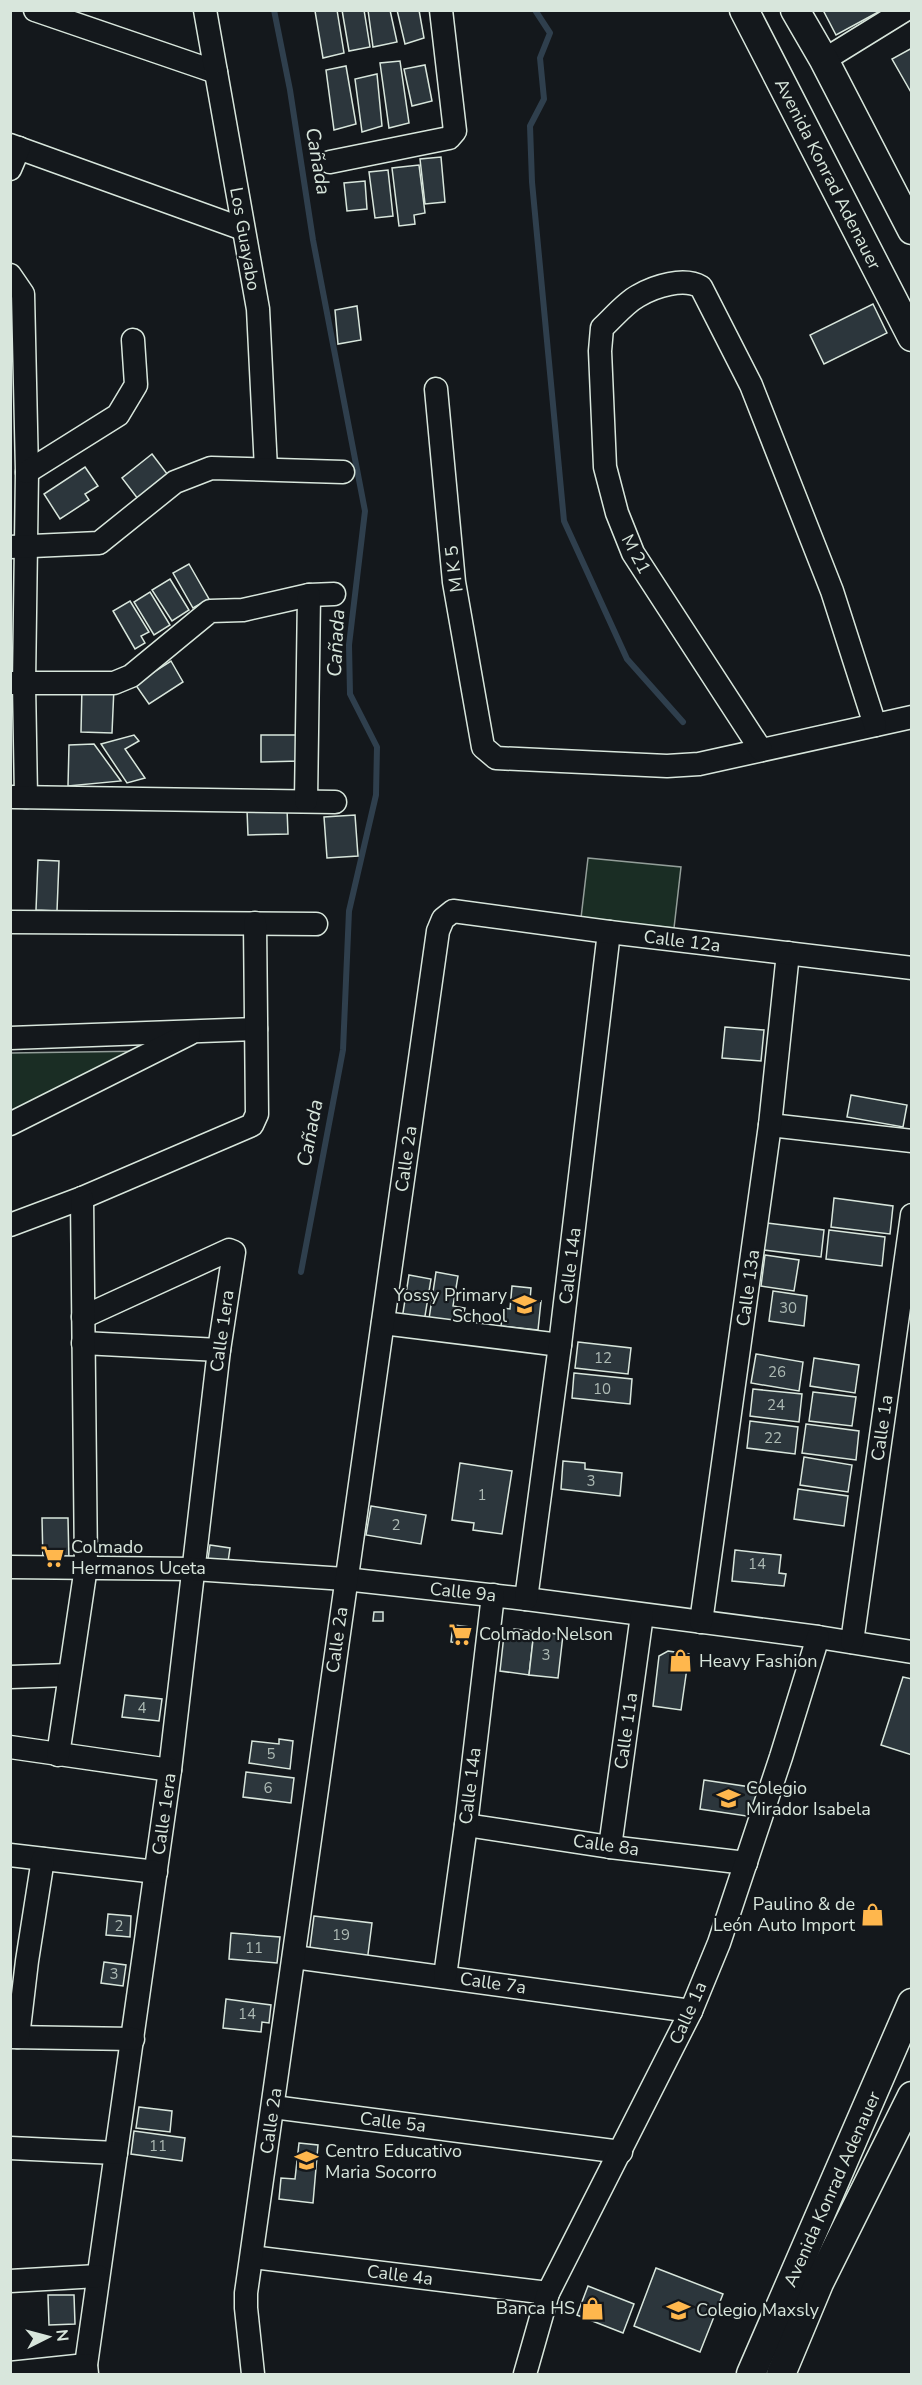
<svg xmlns="http://www.w3.org/2000/svg" width="922" height="2385" font-family="'Nunito Sans',sans-serif">
	<style>
		.green { fill: #1a2d24; stroke: #939e99; stroke-width: 1.5 }
		.lines { fill: none; stroke-linecap: round; stroke-linejoin: round }
		.stream { stroke: #2f3f4d; stroke-width: 6 }
		.building { fill: #2c363c; stroke: #d8e6dc; stroke-width: 1.5 }
		.minor-casing { stroke: #d8e6dc; stroke-width: 25 }
		.major-casing { stroke: #d8e6dc; stroke-width: 31 }
		.minor { stroke: #14181c; stroke-width: 22 }
		.major { stroke: #14181c; stroke-width: 28 }
		.labels { text-anchor: middle; dominant-baseline: central; stroke-width: 4.5; stroke-linejoin: round; paint-order: stroke }
		.number-label { font-size: 15px; fill: #adbab4 }
		.street-label { font-size: 18px; fill: #d8e6dc; stroke: #14181c }
		.poi-label { font-size: 18px; fill: #d8e6dc; stroke: #14181c; text-anchor: start }
		.water-label { font-size: 20px; font-style: italic; fill: #d8e6dc; stroke: #14181c }
	</style>
	<rect width="100%" height="100%" fill="#14181c"/>
	<!-- green -->
	<g class="green">
		<polygon points="588,858 681,867 674,928 581,918"/>
		<polygon points="148,1051 11,1112 11,1053"/>
	</g>
	<g class="lines">
		<!-- stream -->
		<g class="stream">
			<polyline points="274,10 290,90 313,240 365,511 349,645 350,694 377,747 376,795 349,911 343,1050 301,1272"/>
			<polyline points="535,10 550,33 540,58 544,99 530,126 532,182 564,521 627,659 683,722"/>
		</g>
	</g>
	<!-- building -->
	<g class="building">
		<polygon points="337,10 344,53 323,58 315,11"/>
		<polygon points="342,10 364,10 370,47 349,51"/>
		<polygon points="368,10 390,10 397,42 373,47"/>
		<polygon points="397,10 419,10 424,38 405,44"/>
		<polygon points="823,10 882,10 836,35"/>
		<polygon points="912,48 912,94 892,59"/>
		<polygon points="400,61 409,123 389,128 380,63"/>
		<polygon points="425,65 432,101 412,106 404,69"/>
		<polygon points="346,66 356,124 334,130 326,70"/>
		<polygon points="377,74 382,126 362,132 355,79"/>
		<polygon points="441,157 445,202 425,204 420,159"/>
		<polygon points="419,165 425,213 414,215 415,224 399,226 392,168"/>
		<polygon points="388,170 393,216 375,218 369,172"/>
		<polygon points="365,181 367,209 347,211 344,183"/>
		<polygon points="873,304 887,333 824,364 810,335"/>
		<polygon points="357,306 361,340 338,344 335,310"/>
		<polygon points="152,454 168,475 138,499 122,478"/>
		<polygon points="85,467 98,486 85,494 89,500 60,519 44,494"/>
		<polygon points="189,564 209,599 193,608 173,573"/>
		<polygon points="170,579 189,610 172,621 152,590"/>
		<polygon points="150,592 170,625 154,635 134,602"/>
		<polygon points="130,601 149,632 141,636 145,643 135,649 113,611"/>
		<polygon points="171,661 183,682 149,704 135,684"/>
		<polygon points="82,686 114,687 112,733 81,732"/>
		<polygon points="134,735 139,741 125,749 145,778 127,783 101,744"/>
		<polygon points="261,735 300,735 300,761 261,762"/>
		<polygon points="94,744 121,781 68,786 69,745"/>
		<polygon points="287,809 288,834 248,835 247,810"/>
		<polygon points="355,815 358,856 327,858 324,817"/>
		<polygon points="38,860 59,861 57,911 36,910"/>
		<polygon points="725,1027 764,1030 761,1061 722,1058"/>
		<polygon points="851,1095 907,1105 903,1127 847,1117"/>
		<polygon points="834,1198 893,1206 890,1234 831,1227"/>
		<polygon points="767,1223 824,1230 821,1257 764,1250"/>
		<polygon points="829,1230 885,1237 882,1266 826,1259"/>
		<polygon points="765,1255 799,1260 794,1291 761,1286"/>
		<polygon points="436,1272 458,1276 453,1306 465,1308 464,1312 471,1314 469,1326 429,1319"/>
		<polygon points="409,1275 431,1279 424,1322 402,1319"/>
		<polygon points="512,1286 531,1288 530,1300 541,1301 538,1330 501,1326 503,1308 510,1309"/>
		<polygon points="773,1291 807,1296 804,1326 769,1321"/>
		<polygon points="578,1342 631,1348 628,1374 575,1368"/>
		<polygon points="756,1354 803,1362 799,1391 751,1383"/>
		<polygon points="814,1358 859,1365 855,1393 810,1386"/>
		<polygon points="574,1373 632,1379 630,1404 572,1398"/>
		<polygon points="753,1389 802,1394 799,1422 750,1416"/>
		<polygon points="813,1392 856,1397 852,1426 809,1421"/>
		<polygon points="750,1421 798,1427 795,1454 747,1448"/>
		<polygon points="806,1424 859,1431 856,1460 802,1453"/>
		<polygon points="804,1457 852,1465 848,1492 800,1485"/>
		<polygon points="563,1461 585,1463 585,1469 622,1473 620,1496 561,1489"/>
		<polygon points="460,1463 512,1471 502,1534 473,1530 474,1523 452,1520"/>
		<polygon points="798,1489 848,1496 844,1526 794,1519"/>
		<polygon points="371,1506 426,1515 421,1544 366,1535"/>
		<polygon points="42,1518 68,1518 69,1562 43,1563"/>
		<polygon points="210,1545 230,1548 228,1562 208,1559"/>
		<polygon points="735,1550 781,1555 779,1573 786,1574 784,1586 732,1581"/>
		<polygon points="374,1612 383,1612 383,1621 373,1621"/>
		<polygon points="453,1625 470,1627 468,1645 451,1642"/>
		<polygon points="514,1629 534,1631 529,1675 500,1671 504,1635"/>
		<polygon points="534,1631 563,1635 558,1678 529,1675"/>
		<polygon points="668,1651 689,1654 681,1710 653,1706 659,1656"/>
		<polygon points="903,1677 912,1679 912,1755 881,1745"/>
		<polygon points="125,1695 162,1699 159,1721 122,1717"/>
		<polygon points="279,1739 293,1741 290,1769 249,1763 252,1741 279,1744"/>
		<polygon points="246,1772 294,1778 291,1803 243,1797"/>
		<polygon points="704,1780 757,1788 753,1817 700,1809"/>
		<polygon points="108,1914 131,1916 130,1937 106,1935"/>
		<polygon points="314,1916 372,1923 367,1962 312,1953 310,1947"/>
		<polygon points="231,1933 280,1937 277,1963 229,1959"/>
		<polygon points="104,1962 126,1965 123,1986 101,1983"/>
		<polygon points="226,1999 271,2005 269,2023 262,2022 261,2032 223,2028"/>
		<polygon points="139,2107 172,2111 170,2132 136,2128"/>
		<polygon points="134,2131 185,2138 182,2161 131,2154"/>
		<polygon points="299,2143 318,2145 313,2203 279,2199 281,2178 295,2179"/>
		<polygon points="656,2268 723,2294 700,2352 634,2326"/>
		<polygon points="588,2286 634,2304 623,2333 577,2315"/>
		<polygon points="48,2295 74,2295 75,2324 49,2325"/>
	</g>
	<g class="lines">
		<defs>
			<g id="minor">
				<polyline points="35,10 216,72"/>
				<polyline points="205,10 258,309 266,469"/>
				<polyline points="824,60 905,10"/>
				<polyline points="10,145 243,229"/>
				<polyline points="330,162 449,138 455,131 441,10"/>
				<polyline points="10,169 19,148"/>
				<polyline points="10,275 23,294 27,472 24,683 26,797"/>
				<polyline points="436,389 454,582 483,747 496,758 667,766 699,764 912,717"/>
				<polyline points="27,472 118,415 136,385 133,340"/>
				<polyline points="10,547 99,543 175,482 211,468 343,472"/>
				<polyline points="11,683 114,683 131,676 210,611 243,610 309,595 334,594"/>
				<path d="M 761,750 L 633,553 L 617,513 L 605,467 L 600,351 L 602,328 C 613,318 625,303 638,296 C 655,286 684,277 701,287 L 751,385 L 832,591 L 875,725"/>
				<polyline points="13,797 335,802"/>
				<polyline points="306,801 309,595"/>
				<polyline points="10,922 316,924"/>
				<polyline points="10,1038 256,1029"/>
				<polyline points="10,1124 189,1034"/>
				<polyline points="770,1125 912,1141"/>
				<polyline points="10,1225 82,1198 252,1125 257,1114 255,923"/>
				<polyline points="83,1317 229,1250 234,1252 219,1350 170,1770 86,2365 87,2374"/>
				<polyline points="383,1323 560,1345"/>
				<polyline points="83,1343 219,1350"/>
				<polyline points="10,1567 194,1569 345,1579 526,1599 818,1637 912,1652"/>
				<polyline points="526,1599 560,1345 609,932"/>
				<polyline points="701,1622 770,1125 788,953"/>
				<polyline points="852,1642 912,1215"/>
				<polyline points="10,1677 69,1675"/>
				<polyline points="10,1747 170,1770"/>
				<polyline points="58,1755 86,1567 82,1198"/>
				<polyline points="466,1825 610,1847 746,1863"/>
				<polyline points="610,1847 642,1615"/>
				<polyline points="10,1855 156,1872"/>
				<polyline points="294,1957 691,2011"/>
				<polyline points="445,1976 466,1825 493,1595"/>
				<polyline points="10,2037 133,2039"/>
				<polyline points="18,2037 27,1961 43,1859"/>
				<polyline points="273,2107 621,2152"/>
				<polyline points="10,2148 116,2153"/>
				<polyline points="252,2257 548,2293"/>
				<polyline points="10,2281 98,2276"/>
				<polyline points="10,2373 86,2365"/>
				<polyline points="253,2374 246,2308 246,2293 438,931 443,919 453,911 609,932 912,968"/>
				<polyline points="525,2374 548,2293 691,2011 719,1943 781,1757 818,1637"/>
			</g>
			<g id="major">
				<polyline points="744,10 912,337"/>
				<polyline points="795,10 824,60 912,230"/>
				<polyline points="751,2374 912,2003"/>
				<polyline points="781,2374 819,2283 912,2096"/>
			</g>
		</defs>
		<!-- minor casing -->
		<use href="#minor" class="minor-casing"/>
		<!-- major casing -->
		<use href="#major" class="major-casing"/>
		<!-- minor -->
		<use href="#minor" class="minor"/>
		<!-- major -->
		<use href="#major" class="major"/>
	</g>
	<!-- icons -->
	<defs>
		<symbol id="school-bare" viewBox="-9 -9 18 18"><path d="M0-5L7-2L0 1L-7-2ZM-4 1L0 2.5L4 1V4Q0 6-4 4Z" fill="#ffb74d" stroke="#14181c" stroke-width="2.5" paint-order="stroke"/></symbol>
		<symbol id="supermarket-bare" viewBox="-9 -9 18 18"><path d="M-6-5.5h2.5l.6 2H6L4.5 2H-2.5L-4.4-4H-6ZM-1.5 3.2a1.3 1.3 0 1 0 .1 0ZM3 3.2a1.3 1.3 0 1 0 .1 0Z" fill="#ffb74d" stroke="#14181c" stroke-width="2.5" paint-order="stroke"/></symbol>
		<symbol id="shop-bare" viewBox="-9 -9 18 18"><path d="M-5-2.5h2.3a2.7 3.5 0 0 1 5.4 0H5L5.5 6h-11ZM-1.5-2.5h3a1.5 2.3 0 0 0-3 0Z" fill="#ffb74d" stroke="#14181c" stroke-width="2.5" paint-order="stroke"/></symbol>
	</defs>
	<g fill-rule="evenodd">
		<use href="#school-bare" x="508" y="1288" width="33" height="33"/>
		<use href="#supermarket-bare" x="36" y="1540" width="33" height="33"/>
		<use href="#supermarket-bare" x="444" y="1618" width="33" height="33"/>
		<use href="#shop-bare" x="664" y="1644" width="33" height="33"/>
		<use href="#school-bare" x="712" y="1782" width="33" height="33"/>
		<use href="#shop-bare" x="856" y="1898" width="33" height="33"/>
		<use href="#school-bare" x="290" y="2144" width="33" height="33"/>
		<use href="#shop-bare" x="576" y="2292" width="33" height="33"/>
		<use href="#school-bare" x="662" y="2294" width="33" height="33"/>
	</g>
	<g class="labels">
		<!-- number labels -->
		<g class="number-label">
			<text x="788" y="1308">30</text>
			<text x="603" y="1358">12</text>
			<text x="777" y="1372">26</text>
			<text x="602" y="1389">10</text>
			<text x="776" y="1405">24</text>
			<text x="773" y="1438">22</text>
			<text x="591" y="1481">3</text>
			<text x="482" y="1495">1</text>
			<text x="396" y="1525">2</text>
			<text x="757" y="1564">14</text>
			<text x="546" y="1655">3</text>
			<text x="142" y="1708">4</text>
			<text x="271" y="1754">5</text>
			<text x="268" y="1788">6</text>
			<text x="119" y="1926">2</text>
			<text x="341" y="1935">19</text>
			<text x="254" y="1948">11</text>
			<text x="114" y="1974">3</text>
			<text x="247" y="2014">14</text>
			<text x="158" y="2146">11</text>
		</g>
		<!-- street labels -->
		<g class="street-label">
			<text transform="translate(828 174) rotate(63)">Avenida Konrad Adenauer</text>
			<text transform="translate(245 239) rotate(80)">Los Guayabo</text>
			<text transform="translate(636 554) rotate(62)">M 21</text>
			<text transform="translate(454 569) rotate(-97)">M K 5</text>
			<text transform="translate(682 941) rotate(7)">Calle 12a</text>
			<text transform="translate(406 1159) rotate(-82)">Calle 2a</text>
			<text transform="translate(570 1266) rotate(-83)">Calle 14a</text>
			<text transform="translate(748 1288) rotate(-82)">Calle 13a</text>
			<text transform="translate(222 1331) rotate(-82)">Calle 1era</text>
			<text transform="translate(882 1428) rotate(-82)">Calle 1a</text>
			<text transform="translate(463 1592) rotate(6)">Calle 9a</text>
			<text transform="translate(337 1640) rotate(-82)">Calle 2a</text>
			<text transform="translate(626 1731) rotate(-82)">Calle 11a</text>
			<text transform="translate(470 1786) rotate(-83)">Calle 14a</text>
			<text transform="translate(164 1814) rotate(-82)">Calle 1era</text>
			<text transform="translate(606 1845) rotate(8)">Calle 8a</text>
			<text transform="translate(493 1983) rotate(8)">Calle 7a</text>
			<text transform="translate(688 2013) rotate(-66)">Calle 1a</text>
			<text transform="translate(271 2121) rotate(-82)">Calle 2a</text>
			<text transform="translate(393 2122) rotate(7)">Calle 5a</text>
			<text transform="translate(832 2189) rotate(-66)">Avenida Konrad Adenauer</text>
			<text transform="translate(400 2275) rotate(7)">Calle 4a</text>
		</g>
		<!-- poi labels -->
		<g class="poi-label">
			<text x="507" y="1295" text-anchor="end">Yossy Primary<tspan x="507" dy="21">School</tspan></text>
			<text x="71" y="1547">Colmado<tspan x="71" dy="21">Hermanos Uceta</tspan></text>
			<text x="479" y="1634">Colmado Nelson</text>
			<text x="699" y="1661">Heavy Fashion</text>
			<text x="746" y="1788">Colegio<tspan x="746" dy="21">Mirador Isabela</tspan></text>
			<text x="855" y="1904" text-anchor="end">Paulino &amp; de<tspan x="855" dy="21">León Auto Import</tspan></text>
			<text x="325" y="2151">Centro Educativo<tspan x="325" dy="21">Maria Socorro</tspan></text>
			<text x="575" y="2308" text-anchor="end">Banca HS</text>
			<text x="696" y="2310">Colegio Maxsly</text>
		</g>
		<!-- water labels -->
		<g class="water-label">
			<text transform="translate(318 161) rotate(80)">Cañada</text>
			<text transform="translate(336 643) rotate(-87)">Cañada</text>
			<text transform="translate(310 1133) rotate(-79)">Cañada</text>
		</g>
	</g>
	<!-- border -->
	<rect width="922" height="2385" fill="none" stroke="#d8e6dc" stroke-width="24"/>
	<!-- north arrow -->
	<g transform="translate(48 2337) rotate(84)" stroke="#14181c" stroke-width="4.5" paint-order="stroke">
	<path d="M0-4.5L10 22L0 15L-10 22Z" fill="#d8e6dc"/>
	<text y="-9" font-size="16" font-weight="bold" text-anchor="middle" fill="#d8e6dc">N</text>
	</g>
</svg>
